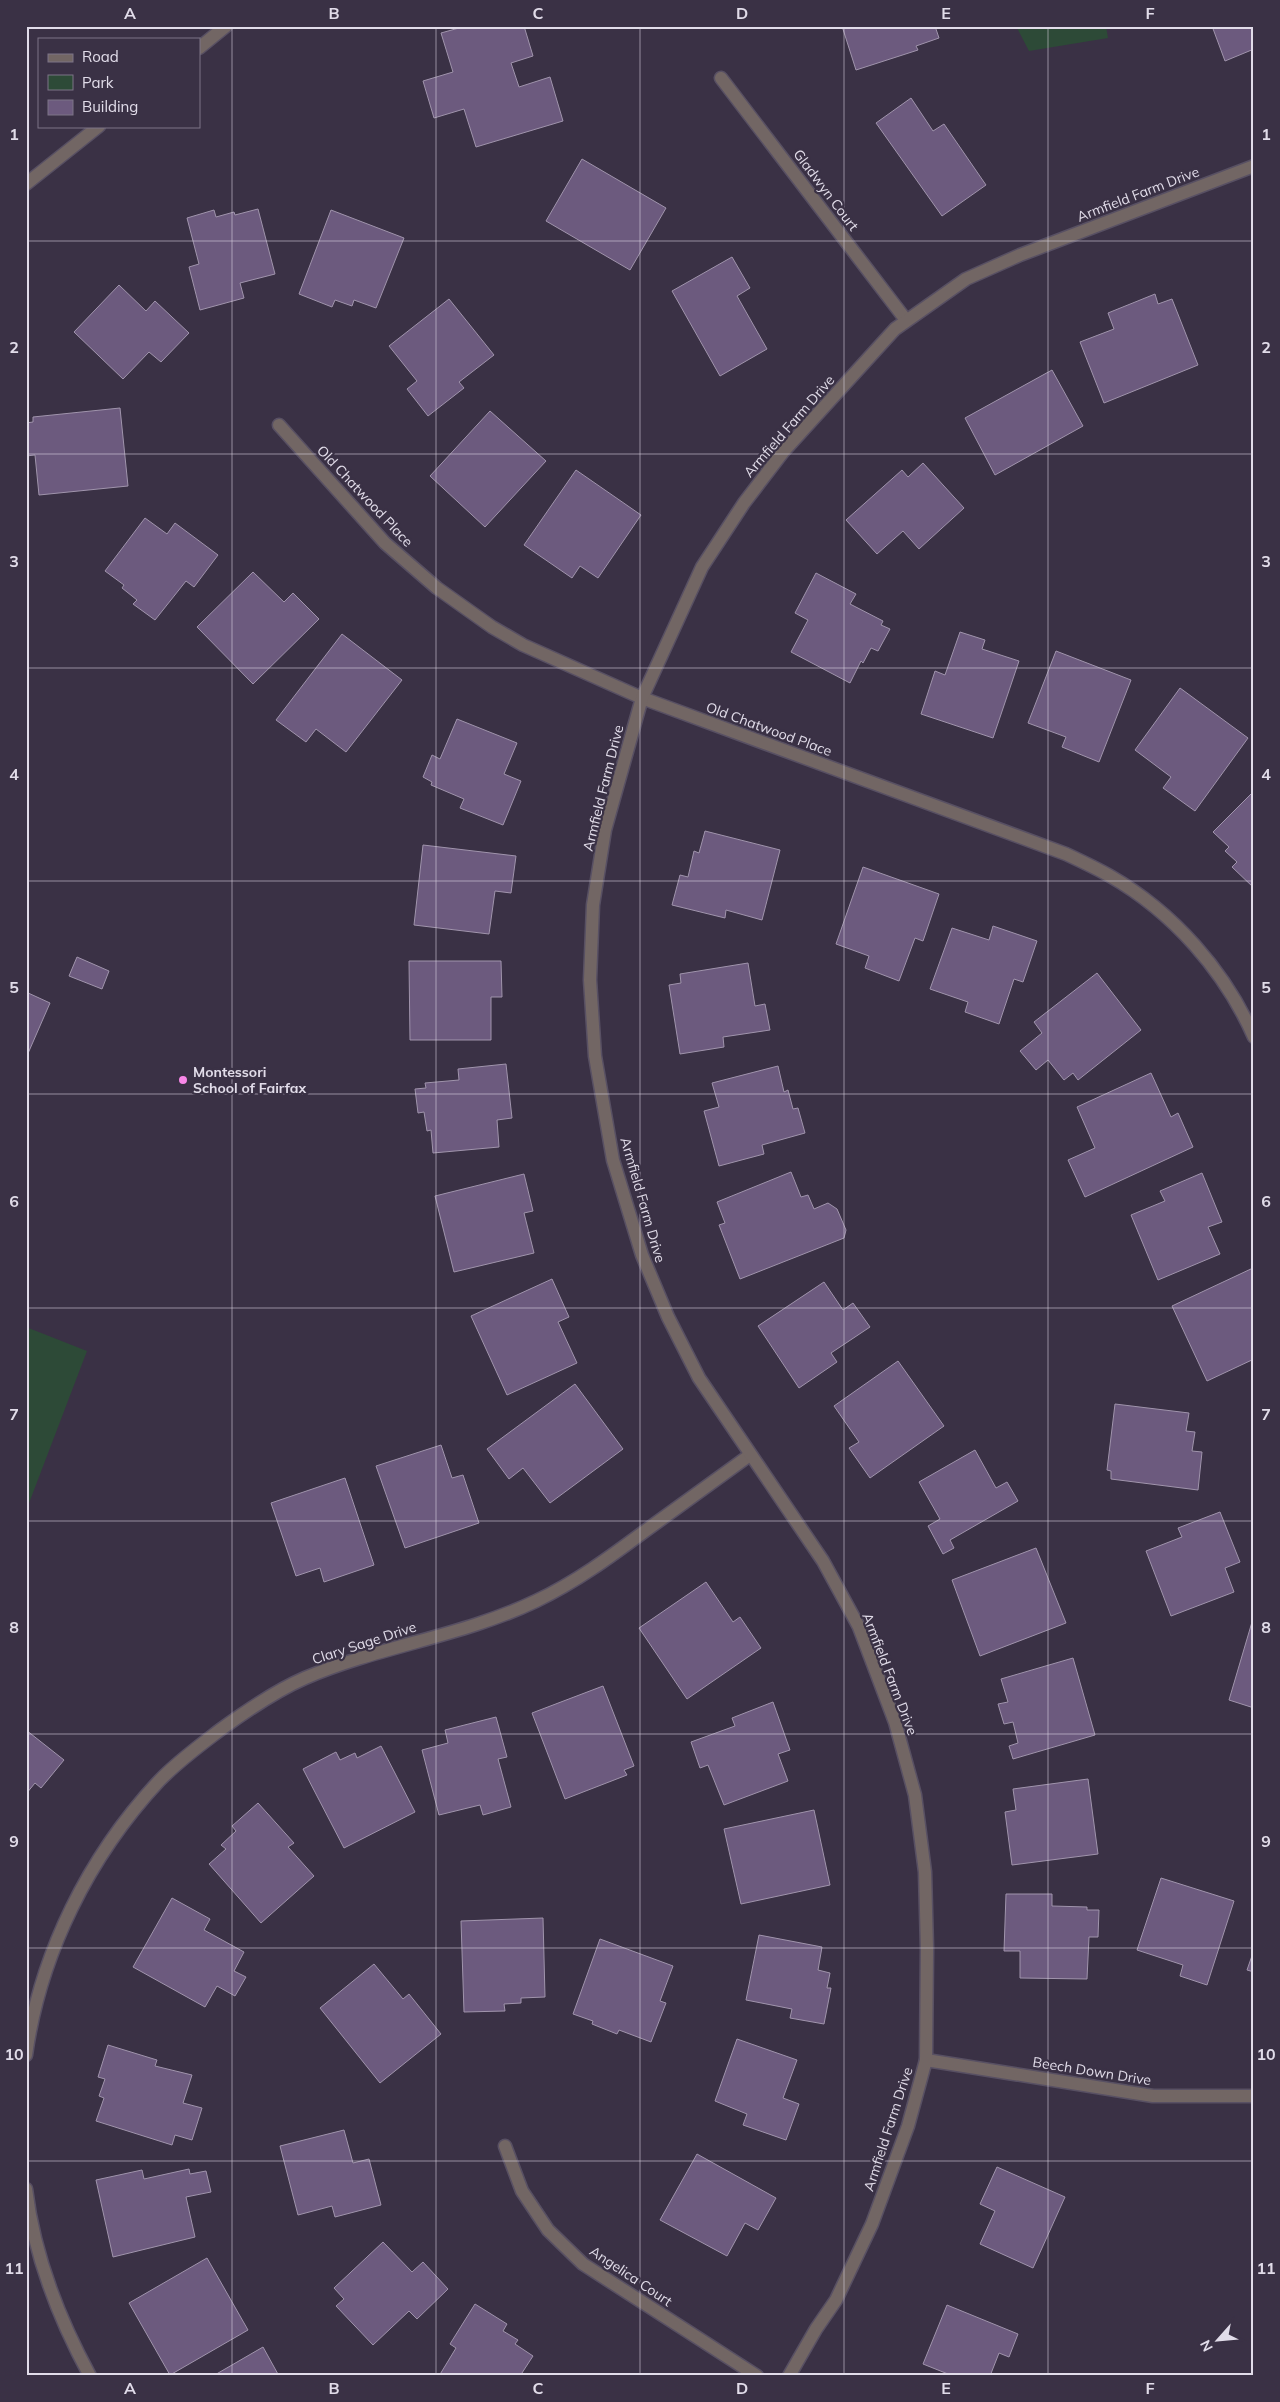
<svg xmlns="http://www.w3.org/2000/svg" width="1280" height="2402" font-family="Mulish,sans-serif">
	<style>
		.green { fill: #2d4a37 }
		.building { fill: #6c5a7e; stroke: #a094ac }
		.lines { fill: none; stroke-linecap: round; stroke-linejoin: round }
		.minor-casing { stroke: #585063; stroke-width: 15 }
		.minor { stroke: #726664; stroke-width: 12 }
		.grid { fill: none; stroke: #e1dce9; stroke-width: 1; stroke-opacity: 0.55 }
		.poi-dot { fill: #f987e8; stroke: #3a3145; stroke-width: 2 }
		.labels { text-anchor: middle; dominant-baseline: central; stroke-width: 4.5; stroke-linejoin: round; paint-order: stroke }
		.street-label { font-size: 14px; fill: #e1dce9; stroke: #3a3145 }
		.poi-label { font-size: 14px; font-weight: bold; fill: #e1dce9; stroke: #3a3145; text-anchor: start }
		.neatline { fill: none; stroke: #e1dce9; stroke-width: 2 }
		.grid-label { font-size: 16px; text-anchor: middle; font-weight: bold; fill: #e1dce9 }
	</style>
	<rect width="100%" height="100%" fill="#3a3145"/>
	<!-- green -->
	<g class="green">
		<polygon points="1016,26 1106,26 1108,38 1029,51"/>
		<polygon points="26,1327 87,1351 26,1511"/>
	</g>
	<!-- building -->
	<g class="building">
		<polygon points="466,26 524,26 533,56 511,63 519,87 550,77 563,121 476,147 464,109 434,118 423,81 453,72 441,33"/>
		<polygon points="842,26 935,26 939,38 916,46 918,50 856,70"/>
		<polygon points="1212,26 1254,26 1254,49 1225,61"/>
		<polygon points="911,98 933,131 944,124 986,185 942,216 876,123"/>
		<polygon points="582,159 666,208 630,270 546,221"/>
		<polygon points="258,209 275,274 240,283 244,298 200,310 189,267 199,264 187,218 214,210 216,217 234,212 235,215"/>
		<polygon points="331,210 404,238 376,308 354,300 352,306 335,300 332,307 299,294"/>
		<polygon points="732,257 750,288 737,296 767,349 720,376 672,291"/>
		<polygon points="119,285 146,311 155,301 189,333 161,362 149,352 123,379 74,332"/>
		<polygon points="1155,294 1158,304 1172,299 1198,365 1104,403 1080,342 1114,329 1108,313"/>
		<polygon points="449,299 494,355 459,382 464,388 428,416 407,389 417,381 389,346"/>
		<polygon points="1052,370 1083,426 995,475 965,418"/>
		<polygon points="120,408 128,486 39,495 35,455 26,456 26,423 33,422 33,417"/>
		<polygon points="490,411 546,461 485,527 430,476"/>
		<polygon points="923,463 964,508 919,549 903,531 877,554 846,520 902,470 908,477"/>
		<polygon points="576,470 641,515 598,578 580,566 572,578 524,545"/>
		<polygon points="145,518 167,534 175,523 218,555 194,587 186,581 155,620 133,604 137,600 122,588 124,585 105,571"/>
		<polygon points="253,572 284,602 293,593 319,619 253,684 197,627"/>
		<polygon points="816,573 856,594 850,604 883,621 881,625 890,629 878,651 871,648 863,663 861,661 850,683 791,652 808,620 795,613"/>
		<polygon points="960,632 985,640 982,649 1019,661 993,738 921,714 935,671 945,675"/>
		<polygon points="342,634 402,680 346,752 316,729 306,742 276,720"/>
		<polygon points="1056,651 1131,680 1099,762 1062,747 1066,737 1028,723"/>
		<polygon points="1180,688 1248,738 1195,811 1163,788 1171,777 1135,750"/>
		<polygon points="457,719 517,743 504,774 521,781 503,825 460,808 464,799 431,785 432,782 423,777 432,755 440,759"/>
		<polygon points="1254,791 1254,888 1232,867 1237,862 1225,851 1229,847 1213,832"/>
		<polygon points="705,831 780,850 762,920 726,910 725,918 672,905 680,875 688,877 694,851 699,853"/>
		<polygon points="423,845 516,856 511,893 495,891 489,934 414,925"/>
		<polygon points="863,867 939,894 923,941 915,938 899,981 865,968 869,956 836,944"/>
		<polygon points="993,926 1037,941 1023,982 1014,979 999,1024 965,1012 968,1002 930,989 952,928 989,940"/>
		<polygon points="77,957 109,971 102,989 69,976"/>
		<polygon points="409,961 501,961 502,997 491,997 491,1040 410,1040"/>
		<polygon points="748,963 755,1006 765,1004 770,1030 723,1037 724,1047 680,1054 669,985 681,983 680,974"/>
		<polygon points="1097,973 1141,1030 1078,1080 1073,1073 1064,1080 1048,1060 1036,1070 1020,1051 1042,1033 1034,1022"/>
		<polygon points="26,992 50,1003 26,1058"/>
		<polygon points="506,1064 512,1118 497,1120 499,1147 433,1153 431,1130 427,1131 424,1112 418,1113 415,1089 426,1088 425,1083 459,1080 458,1069"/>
		<polygon points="778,1066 784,1092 788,1090 793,1109 798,1108 805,1133 762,1145 764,1154 719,1166 704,1111 719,1107 712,1083"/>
		<polygon points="1151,1073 1171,1117 1178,1113 1193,1147 1085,1197 1068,1160 1095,1148 1077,1107"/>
		<polygon points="791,1172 801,1197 808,1195 814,1209 828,1203 837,1209 846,1230 844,1238 740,1279 719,1225 725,1223 717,1202"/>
		<polygon points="1202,1173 1222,1222 1208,1227 1220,1254 1158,1280 1131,1215 1165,1201 1160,1191"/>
		<polygon points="524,1174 533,1211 524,1213 534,1253 454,1272 435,1196"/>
		<polygon points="1253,1268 1254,1359 1207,1381 1172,1306"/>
		<polygon points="552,1279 569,1317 558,1322 577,1363 507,1395 471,1316"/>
		<polygon points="824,1282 843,1310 853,1303 870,1327 831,1353 837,1362 799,1388 758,1326"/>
		<polygon points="898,1361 944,1426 870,1478 849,1448 859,1442 834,1406"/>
		<polygon points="575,1384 623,1449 550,1503 523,1468 509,1479 487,1449"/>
		<polygon points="1115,1404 1189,1413 1186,1431 1195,1432 1192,1451 1202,1452 1198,1490 1111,1479 1111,1471 1107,1470"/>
		<polygon points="441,1445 452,1478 463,1475 479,1523 405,1548 376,1466"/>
		<polygon points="975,1450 996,1488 1007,1482 1018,1501 950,1540 954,1548 943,1554 928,1526 940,1519 919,1482"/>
		<polygon points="345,1478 374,1565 324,1582 320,1568 296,1576 271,1503"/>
		<polygon points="1220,1512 1240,1562 1225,1568 1234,1592 1171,1616 1146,1551 1182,1537 1178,1528"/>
		<polygon points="1036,1548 1066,1623 980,1656 952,1580"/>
		<polygon points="706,1582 733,1622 740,1617 761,1648 687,1699 639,1628"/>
		<polygon points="1252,1622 1254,1623 1254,1708 1229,1700"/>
		<polygon points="1073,1658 1095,1735 1013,1759 1009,1746 1018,1743 1013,1722 1004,1724 998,1704 1008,1702 1001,1679"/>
		<polygon points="603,1686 634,1766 624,1770 627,1775 565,1799 532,1713"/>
		<polygon points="773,1702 790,1750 778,1754 788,1781 724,1805 708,1765 700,1768 691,1742 735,1726 732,1718"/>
		<polygon points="496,1717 507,1757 498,1759 511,1807 483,1815 480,1805 439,1815 422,1750 448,1743 445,1730"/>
		<polygon points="26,1730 64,1760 41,1788 35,1783 26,1794"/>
		<polygon points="381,1746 415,1812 344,1848 303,1769 336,1752 340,1760 355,1753 357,1758"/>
		<polygon points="1088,1779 1098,1854 1012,1865 1005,1812 1016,1810 1013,1789"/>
		<polygon points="258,1803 294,1843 288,1847 314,1876 261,1923 209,1864 226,1849 221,1845 236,1831 232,1826"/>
		<polygon points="814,1810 830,1885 741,1904 724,1829"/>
		<polygon points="1161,1878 1234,1901 1207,1985 1180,1976 1183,1965 1137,1950"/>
		<polygon points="1006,1894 1052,1894 1052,1906 1087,1907 1087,1910 1099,1910 1098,1937 1089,1937 1087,1979 1020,1978 1020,1951 1004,1951"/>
		<polygon points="172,1898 210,1919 204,1930 244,1952 234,1971 246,1977 235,1996 217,1986 205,2007 133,1967"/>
		<polygon points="543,1918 545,1997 521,1998 521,2003 504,2004 505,2011 464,2012 461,1921"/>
		<polygon points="759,1935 822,1947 818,1970 830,1973 827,1988 831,1988 824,2024 790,2018 792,2009 746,2000"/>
		<polygon points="600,1939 673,1966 660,2001 666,2003 651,2042 619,2030 617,2034 592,2024 593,2021 573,2014"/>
		<polygon points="1254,1950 1254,1972 1247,1970"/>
		<polygon points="374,1964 403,1999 409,1994 441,2034 380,2083 320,2008"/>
		<polygon points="737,2039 797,2060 783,2098 799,2104 786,2140 743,2125 747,2114 715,2101"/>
		<polygon points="108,2045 157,2060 155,2066 192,2075 183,2103 202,2108 192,2140 175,2135 172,2145 96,2121 104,2098 99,2096 105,2079 98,2077"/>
		<polygon points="344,2130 353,2163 369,2159 381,2205 335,2217 332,2206 298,2215 280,2146"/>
		<polygon points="697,2154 776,2198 758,2230 745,2223 727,2256 660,2220"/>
		<polygon points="997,2167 1065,2197 1033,2268 980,2244 995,2211 980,2204"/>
		<polygon points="189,2169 190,2174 206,2171 211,2192 186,2197 195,2237 113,2257 96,2180 142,2170 144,2179"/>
		<polygon points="383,2242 412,2272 423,2262 448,2289 417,2319 409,2311 373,2345 336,2306 344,2299 334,2288"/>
		<polygon points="207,2258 248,2330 170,2375 129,2303"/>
		<polygon points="475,2304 507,2324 503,2331 518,2340 515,2344 533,2356 520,2376 439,2376 456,2348 450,2344"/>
		<polygon points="947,2305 1018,2334 1009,2357 999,2353 990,2376 953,2376 923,2364"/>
		<polygon points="263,2347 279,2376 213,2376"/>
	</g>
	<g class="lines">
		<defs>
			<g id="minor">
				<polyline points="199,48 226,26"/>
				<polyline points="721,78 906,320"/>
				<polyline points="26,184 99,126"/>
				<path d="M 279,425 L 385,543 L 437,588 L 492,627 L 523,645 L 642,698 L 1066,854 C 1081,861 1096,868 1110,876 C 1173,912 1225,971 1254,1037"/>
				<path d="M 26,2055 C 40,1954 89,1856 159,1781 C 177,1762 199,1746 220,1730 C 246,1711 275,1691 305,1678 C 380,1646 463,1636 536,1601 C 576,1582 610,1557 645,1531 C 680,1506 715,1480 750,1455"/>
				<polyline points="926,2060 1153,2096 1254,2096"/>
				<polyline points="505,2146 522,2191 548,2230 583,2264 757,2376"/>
				<path d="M 26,2189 C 34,2256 58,2317 90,2376"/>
				<polyline points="789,2376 816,2329 836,2300 872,2224 908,2126 926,2060 927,1949 925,1872 915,1795 895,1722 859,1627 823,1561 699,1378 668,1317 642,1255 613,1160 595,1056 590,980 593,905 605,830 642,698 702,567 744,503 783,452 895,329 966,279 1020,255 1254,166"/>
			</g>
		</defs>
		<!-- minor casing -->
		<use href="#minor" class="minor-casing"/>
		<!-- minor -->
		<use href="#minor" class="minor"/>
	</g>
	<!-- grid -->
	<path class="grid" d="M 232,26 L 232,2376M 436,26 L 436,2376M 640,26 L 640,2376M 844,26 L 844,2376M 1048,26 L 1048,2376M 26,241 L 1254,241M 26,454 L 1254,454M 26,668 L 1254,668M 26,881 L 1254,881M 26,1094 L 1254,1094M 26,1308 L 1254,1308M 26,1521 L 1254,1521M 26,1734 L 1254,1734M 26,1948 L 1254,1948M 26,2161 L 1254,2161"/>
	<!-- markers -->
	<circle class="poi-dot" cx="183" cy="1080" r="5"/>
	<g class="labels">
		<!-- street labels -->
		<g class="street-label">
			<text transform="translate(826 190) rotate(53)">Gladwyn Court</text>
			<text transform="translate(1138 194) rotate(-21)">Armfield Farm Drive</text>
			<text transform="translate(789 426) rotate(-49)">Armfield Farm Drive</text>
			<text transform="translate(365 496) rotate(47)">Old Chatwood Place</text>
			<text transform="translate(769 729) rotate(20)">Old Chatwood Place</text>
			<text transform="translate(603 788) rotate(-76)">Armfield Farm Drive</text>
			<text transform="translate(643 1200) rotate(74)">Armfield Farm Drive</text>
			<text transform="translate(364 1643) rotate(-18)">Clary Sage Drive</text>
			<text transform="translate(890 1674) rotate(69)">Armfield Farm Drive</text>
			<text transform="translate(1092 2071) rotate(9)">Beech Down Drive</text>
			<text transform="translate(888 2129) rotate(-72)">Armfield Farm Drive</text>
			<text transform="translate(631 2276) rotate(34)">Angelica Court</text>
		</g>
		<!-- poi labels -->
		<g class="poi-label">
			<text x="193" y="1072">Montessori<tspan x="193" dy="16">School of Fairfax</tspan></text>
		</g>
	</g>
	<!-- border -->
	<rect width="1280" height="2402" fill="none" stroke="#3a3145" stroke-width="55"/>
	<!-- legend -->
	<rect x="38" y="38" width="162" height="90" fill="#3a3145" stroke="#7d7587"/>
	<rect x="48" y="54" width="25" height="8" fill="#726664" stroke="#7d7587"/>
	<text x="82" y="62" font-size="15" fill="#e1dce9">Road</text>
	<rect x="48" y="75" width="25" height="15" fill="#2d4a37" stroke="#7d7587"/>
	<text x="82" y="88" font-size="15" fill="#e1dce9">Park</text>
	<rect x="48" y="100" width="25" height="15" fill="#6c5a7e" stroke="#7d7587"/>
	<text x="82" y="112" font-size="15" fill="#e1dce9">Building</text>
	<!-- north arrow -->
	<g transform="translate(1218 2340) rotate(243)" stroke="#3a3145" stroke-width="4" paint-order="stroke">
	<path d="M0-4L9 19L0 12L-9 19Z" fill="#e1dce9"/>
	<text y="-8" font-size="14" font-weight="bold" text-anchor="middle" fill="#e1dce9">N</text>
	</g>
	<rect x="28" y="28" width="1224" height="2346" class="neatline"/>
	<g class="grid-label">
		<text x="130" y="19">A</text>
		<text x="334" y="19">B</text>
		<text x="538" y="19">C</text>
		<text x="742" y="19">D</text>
		<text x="946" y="19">E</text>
		<text x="1150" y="19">F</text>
		<text x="14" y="140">1</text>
		<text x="1266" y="140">1</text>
		<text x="14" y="353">2</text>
		<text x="1266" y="353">2</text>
		<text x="14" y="567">3</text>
		<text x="1266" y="567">3</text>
		<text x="14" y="780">4</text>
		<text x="1266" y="780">4</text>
		<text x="14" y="993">5</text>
		<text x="1266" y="993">5</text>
		<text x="14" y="1207">6</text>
		<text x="1266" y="1207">6</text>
		<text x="14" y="1420">7</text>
		<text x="1266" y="1420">7</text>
		<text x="14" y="1633">8</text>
		<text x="1266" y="1633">8</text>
		<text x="14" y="1847">9</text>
		<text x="1266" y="1847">9</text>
		<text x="14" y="2060">10</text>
		<text x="1266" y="2060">10</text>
		<text x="14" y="2274">11</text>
		<text x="1266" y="2274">11</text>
		<text x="130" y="2394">A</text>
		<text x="334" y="2394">B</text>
		<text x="538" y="2394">C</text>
		<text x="742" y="2394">D</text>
		<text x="946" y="2394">E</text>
		<text x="1150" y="2394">F</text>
	</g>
</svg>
